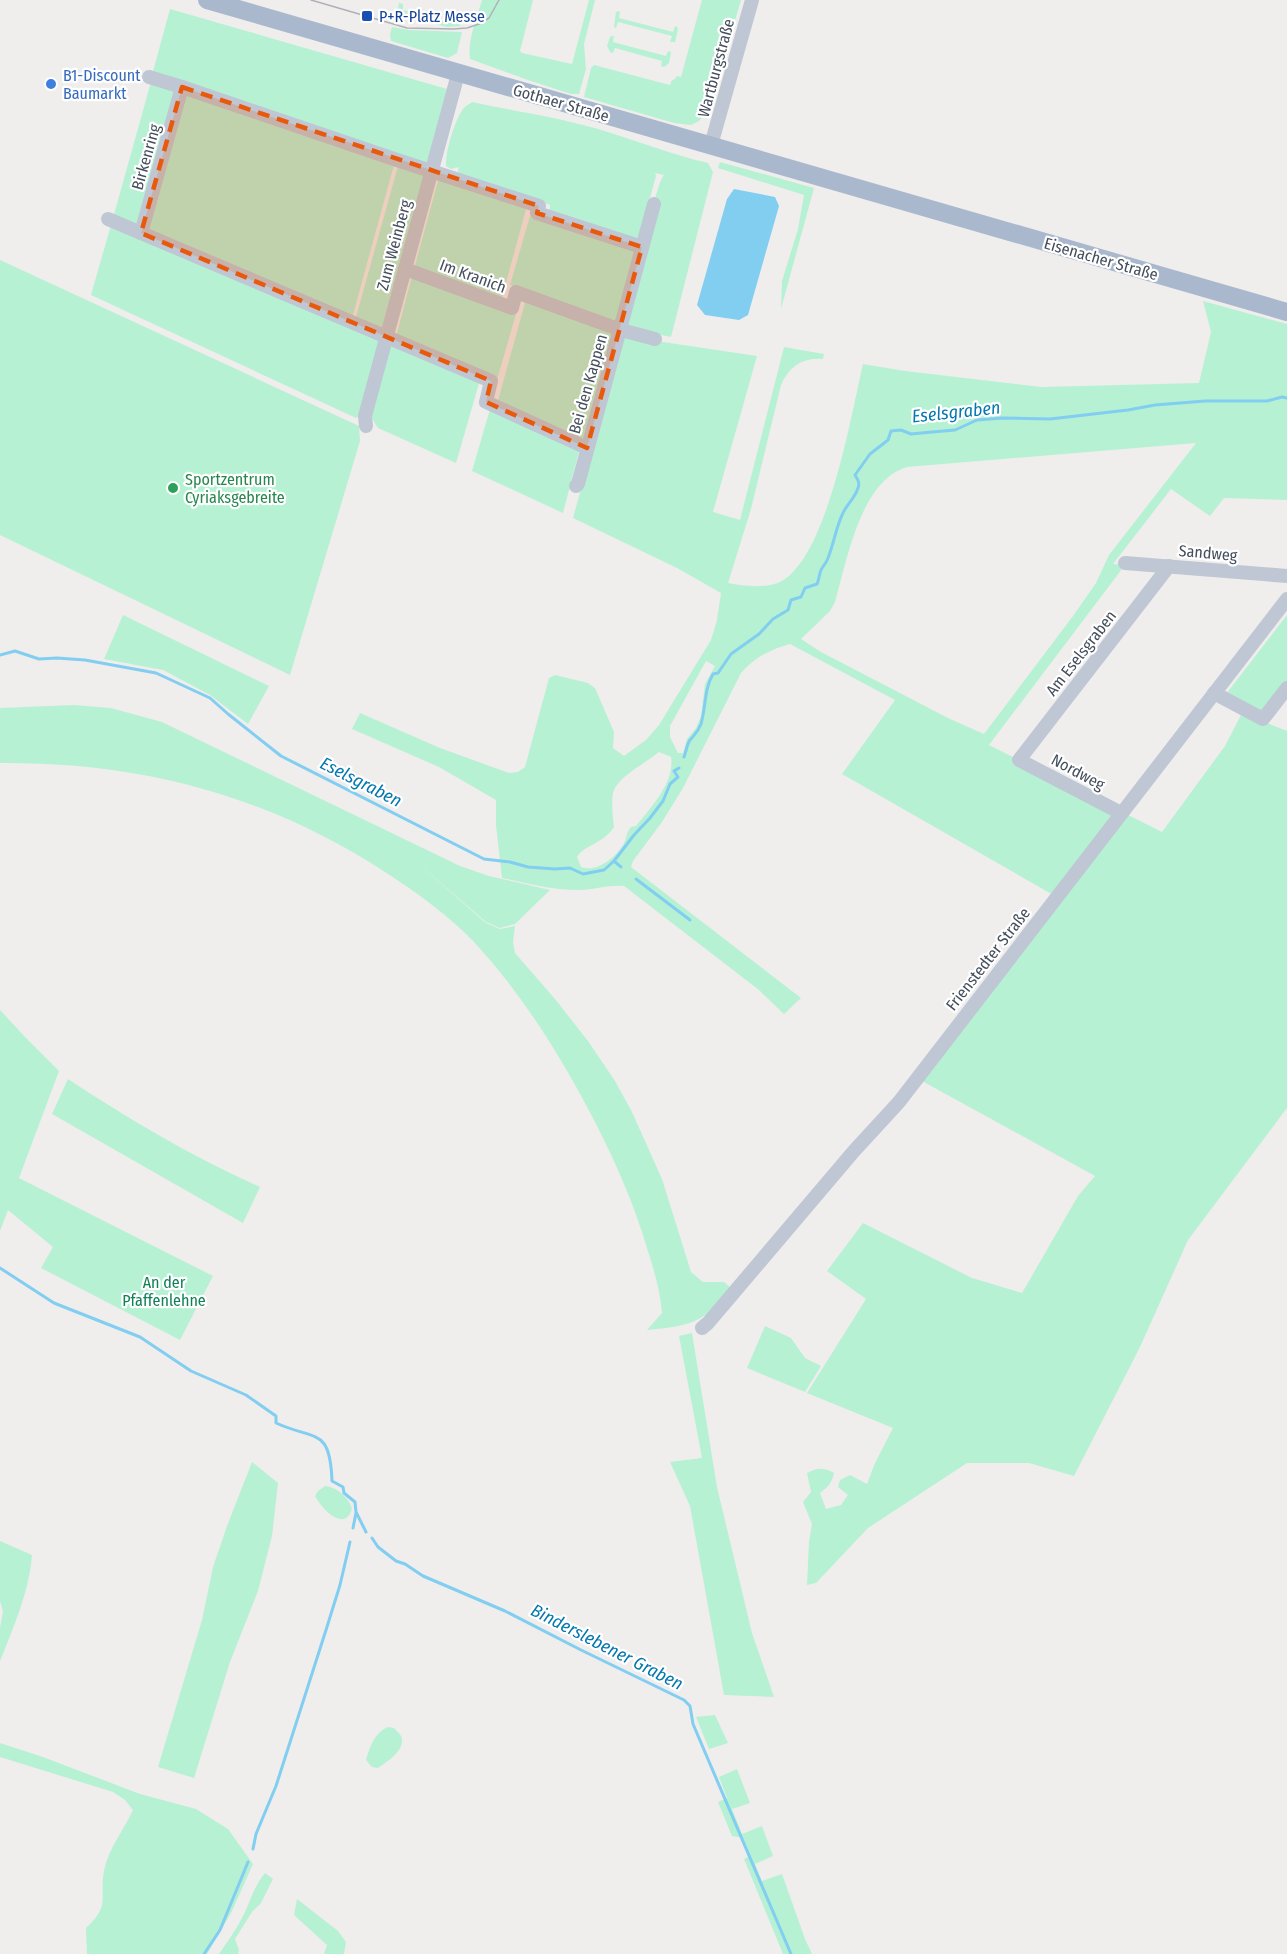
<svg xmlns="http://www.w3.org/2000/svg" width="1287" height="1954" font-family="'Fira Sans Condensed',sans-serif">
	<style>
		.green { fill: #b7f1d4; fill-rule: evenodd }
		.water { fill: #81cef1 }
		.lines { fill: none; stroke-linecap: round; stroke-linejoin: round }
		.stream { stroke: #81cef1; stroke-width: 3 }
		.minor { stroke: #bfc7d4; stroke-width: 14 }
		.major { stroke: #aab8ce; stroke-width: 18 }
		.tram { stroke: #afb1b8; stroke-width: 1.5 }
		.marked { fill: #e8590c; fill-opacity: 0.2; stroke: #e8590c; stroke-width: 4.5; stroke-dasharray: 12 8; stroke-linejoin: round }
		.transit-dot { fill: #1a4fb4; stroke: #fff; stroke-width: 2 }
		.shop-dot { fill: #3f7fe0; stroke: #fff; stroke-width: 2 }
		.leisure-dot { fill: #2e9e5b; stroke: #fff; stroke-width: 2 }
		.labels { text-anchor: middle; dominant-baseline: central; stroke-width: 4.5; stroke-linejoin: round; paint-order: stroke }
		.transit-label { font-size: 16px; fill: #164399; stroke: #fff; text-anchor: start }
		.street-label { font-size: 16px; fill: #444e5c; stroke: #fff }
		.shop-label { font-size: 16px; fill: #366cbe; stroke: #fff; text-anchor: start }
		.leisure-label { font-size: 16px; fill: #27864d; stroke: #fff; text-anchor: start }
		.park-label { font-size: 16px; fill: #108155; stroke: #fff }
		.water-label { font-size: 18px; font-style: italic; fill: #0378b0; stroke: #fff }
	</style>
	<rect width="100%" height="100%" fill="#f0eded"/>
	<!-- green -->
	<g class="green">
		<path d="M 482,0 L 533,0 L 520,51 L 522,53 L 572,64 L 589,0 L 595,0 L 584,44 L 586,69 L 579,94 L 571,94 L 528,80 L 470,59 C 467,41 477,18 482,0 Z"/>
		<polygon points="702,0 741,0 709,110 699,121 691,125 674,123 584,97 591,68 594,65 670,85 672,80 675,79 677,76 681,77"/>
		<polygon points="399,3 403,4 403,10 449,23 451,18 461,26 447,27 397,14"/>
		<polygon points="170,9 447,89 426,166 152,75"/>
		<polygon points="619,11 620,12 619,18 673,32 675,26 677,27 678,29 675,42 670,42 672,36 618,22 616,28 614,27 616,12"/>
		<polygon points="392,27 409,30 462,32 457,53 448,58 391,41 390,34"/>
		<polygon points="612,36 614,36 613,42 666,56 668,51 671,52 669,63 664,67 661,66 662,61 615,48 613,53 610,52 607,46 610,37"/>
		<polygon points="151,82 175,89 139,227 113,218"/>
		<polygon points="189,94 394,165 353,315 350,317 147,229 184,97"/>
		<path d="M 472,102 C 514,111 557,117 598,129 C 635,140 670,154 708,163 L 713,172 L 671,337 L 627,328 C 632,305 654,185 664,175 L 655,173 L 656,176 L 638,242 L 549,213 L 550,205 L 457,175 L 459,167 L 451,169 L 446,166 C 445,153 455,118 464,108 C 465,106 470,104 472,102 Z"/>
		<polygon points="720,162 814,188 781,309 782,281 798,229 804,195 718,168"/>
		<polygon points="398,166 424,174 382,327 379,329 356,317"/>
		<polygon points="439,177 527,206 501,301 414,269"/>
		<polygon points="530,216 631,248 635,251 616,320 612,322 510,285"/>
		<polygon points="111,225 380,337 359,416 356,418 91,295"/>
		<polygon points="0,260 359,426 360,441 290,675 0,535"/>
		<polygon points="412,276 516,314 497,380 396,337"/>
		<polygon points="526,299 613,333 584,439 497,404"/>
		<path d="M 1203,301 L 1287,324 L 1287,500 L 1224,498 L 1210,516 L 1171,489 L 1113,564 L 1125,565 L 989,745 L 1162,832 L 1225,746 L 1242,713 L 1287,731 L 1287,1108 L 1188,1240 L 1140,1347 L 1074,1476 L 1029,1463 L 967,1463 L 868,1528 L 816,1583 L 807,1585 L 809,1542 L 812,1524 L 803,1502 L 811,1492 L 807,1473 C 817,1468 823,1467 834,1473 C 832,1483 828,1487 820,1493 L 826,1509 L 841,1505 L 848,1495 L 838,1487 L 840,1480 L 850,1475 L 867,1484 L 875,1463 L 893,1428 L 807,1393 L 866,1299 L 827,1271 L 863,1223 L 972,1278 L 1022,1293 L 1078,1196 L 1095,1176 L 922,1081 L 1062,900 L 842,774 L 895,700 L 790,644 C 771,649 754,658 741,673 L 683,788 L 662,822 L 633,861 L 631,867 L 801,998 L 784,1014 L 759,990 L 624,886 C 609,885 596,889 582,890 C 555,891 527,883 502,878 L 496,825 L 496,800 L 439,767 L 352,729 L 360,713 L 440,748 L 509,773 L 518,772 L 525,767 L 549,678 L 555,675 L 588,683 L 595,688 L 614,732 L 613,748 L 624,756 L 646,740 L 659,725 L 711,640 L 717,620 L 721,593 L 677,568 L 573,518 L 623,336 L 757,356 L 713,512 L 740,520 L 784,347 L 824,354 L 823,359 C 803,357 789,366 781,385 L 751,509 L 728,583 C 744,586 767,589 782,581 C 828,554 851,415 863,364 L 905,371 L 1041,387 L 1199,383 L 1211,332 ZM 1196,443 L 1109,555 L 1096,583 L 1073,616 L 984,734 L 948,718 L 821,652 L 801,639 L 830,611 L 835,602 C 847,561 860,481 907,467 ZM 706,661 L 715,666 L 705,684 L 701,716 L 696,728 L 687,739 L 683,753 L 678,753 L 670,737 L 670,726 ZM 659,752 L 671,757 C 675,782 651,807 636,826 L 631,827 C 626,832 627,839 623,845 C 615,858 596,873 581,867 L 577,857 C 585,844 602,845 614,827 C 613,816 611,805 613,793 C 617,777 646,763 659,752 Z"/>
		<polygon points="391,343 480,380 456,463 378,428 371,417"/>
		<polygon points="490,409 580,448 563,513 472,471"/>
		<polygon points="123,615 269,686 248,724 210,695 163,670 104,659"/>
		<polygon points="1287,615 1287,681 1262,714 1226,694"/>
		<path d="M 74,705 L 111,708 L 162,722 L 460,866 L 489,876 L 550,890 L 515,924 L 500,928 L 486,922 L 414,860 L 486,923 L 500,929 L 515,926 L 513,942 L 515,953 L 555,999 L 588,1041 L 615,1081 L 632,1112 L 662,1179 L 691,1272 L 703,1282 L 724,1282 L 732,1289 C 704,1323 690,1326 647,1330 L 662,1313 C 660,1290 654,1270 647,1248 C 634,1204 616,1163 595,1122 C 562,1058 523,995 474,942 C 448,915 416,892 385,872 C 267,795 140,762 0,763 L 0,708 Z"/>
		<polygon points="0,1010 25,1037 59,1071 19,1178 213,1276 180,1340 41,1268 53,1247 8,1210 0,1231"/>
		<path d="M 68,1079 C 130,1120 193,1157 260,1187 L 243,1223 L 52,1114 Z"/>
		<polygon points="765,1326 791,1338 805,1358 821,1366 805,1392 747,1368"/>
		<polygon points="692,1333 717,1487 752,1633 774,1697 724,1695 690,1506 670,1462 702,1458 679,1336"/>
		<polygon points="252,1462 278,1483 272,1536 258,1591 230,1662 194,1778 158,1767 202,1620 213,1567 227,1526"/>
		<path d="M 325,1486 C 337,1487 349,1498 352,1509 C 344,1533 322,1509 315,1496 L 318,1491 Z"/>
		<path d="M 0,1541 L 32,1555 C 29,1592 14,1626 0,1661 L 0,1627 L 3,1612 L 0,1601 Z"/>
		<polygon points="715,1715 728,1743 709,1749 696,1717"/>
		<path d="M 388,1727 L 394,1728 C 396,1730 399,1733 401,1736 C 407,1749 387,1762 378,1768 L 372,1767 L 366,1760 C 370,1747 374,1733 388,1727 Z"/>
		<path d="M 0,1743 L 43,1757 L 140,1794 L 196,1809 L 228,1829 L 253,1864 L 231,1913 L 207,1954 L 87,1954 L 86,1928 C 111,1905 99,1898 104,1871 C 108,1849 124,1830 133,1810 L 125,1800 L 113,1792 L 0,1757 Z"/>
		<polygon points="737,1769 750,1803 732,1809 742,1834 762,1826 773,1856 755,1864 762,1881 782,1874 805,1939 812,1954 783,1954 744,1859 750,1856 743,1838 732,1836 718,1802 727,1798 719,1777"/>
		<path d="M 265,1873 L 273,1879 L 261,1903 L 252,1912 L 235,1939 L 239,1950 L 238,1954 L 219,1954 C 228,1941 238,1927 245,1912 C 251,1898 255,1885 265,1873 Z"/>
		<polygon points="297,1899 338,1931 346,1942 344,1954 324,1954 327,1945 294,1915"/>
	</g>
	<!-- water -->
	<polygon class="water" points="734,189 775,197 779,206 748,315 739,320 705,315 697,305 727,199"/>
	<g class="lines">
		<!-- stream -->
		<g class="stream">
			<polyline points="0,655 15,651 39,659 57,658 85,660 156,673 210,698 228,714 281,756 484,859 510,862 528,867 555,869 570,868 583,874 604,870 614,861 634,835 650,818 663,801 670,784 678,777 674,771 679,768"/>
			<path d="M 684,757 C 686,752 687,744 690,740 C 695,734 698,732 701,724 C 706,707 704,689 713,674 L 718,673 L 731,654 L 759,634 L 773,619 L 788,610 L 791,600 L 801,597 L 805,588 L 817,584 C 819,580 819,575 821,570 C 823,566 827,562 828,558 C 834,543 836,527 843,513 C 847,504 855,498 858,488 C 860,483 858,480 855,475 L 870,454 L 888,440 L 891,431 L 901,430 L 911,434 L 932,432 L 955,430 L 977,420 L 1003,418 L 1050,419 L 1128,410 L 1155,405 L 1205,401 L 1267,401 L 1282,397 L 1287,398"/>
			<polyline points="614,861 621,867"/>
			<polyline points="636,879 690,920"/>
			<path d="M 0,1268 L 54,1303 L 140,1337 L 191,1371 L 246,1395 L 276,1416 L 276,1423 C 316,1441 330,1427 332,1481 L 343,1487 L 344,1493 L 355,1502 L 356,1512 L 366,1532"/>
			<polyline points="353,1528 356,1513"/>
			<polyline points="372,1538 378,1547 396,1561 405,1564 423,1576 505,1611 581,1650 684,1700 690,1706 693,1724 791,1954"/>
			<polyline points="253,1849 256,1834 276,1786 326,1630 340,1585 350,1542"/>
			<polyline points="204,1954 220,1930 248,1862"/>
		</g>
		<!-- minor -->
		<g class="minor">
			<polyline points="149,77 182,87"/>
			<polyline points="711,145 752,0"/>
			<polyline points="108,219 141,233"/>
			<polyline points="405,269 512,308 516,292 621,330 655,339"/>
			<polyline points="366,426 365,416 458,74"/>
			<polyline points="587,448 486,402 491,381 141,233 182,87 397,160 539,206 537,213 642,247"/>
			<polyline points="576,486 578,484 654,204"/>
			<polyline points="1125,563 1287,576"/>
			<polyline points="1214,693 1263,719 1287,688"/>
			<polyline points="1121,813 1019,760 1169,566"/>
			<polyline points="702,1328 708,1323 854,1151 899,1102 1287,599"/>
		</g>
		<!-- major -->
		<polyline class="major" points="207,0 1287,312"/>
		<!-- tram -->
		<polyline class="tram" points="311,0 407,28 453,29 467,28 479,24 489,18 499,0"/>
	</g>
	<!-- marked area -->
	<path class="marked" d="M 182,87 L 539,206 L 537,213 L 642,247 L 587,448 L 486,402 L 491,381 L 141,233 Z"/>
	<!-- markers -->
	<rect class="transit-dot" x="361" y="10" width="12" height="12" rx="3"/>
	<circle class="shop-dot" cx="51" cy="84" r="6"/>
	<circle class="leisure-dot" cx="173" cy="488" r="6"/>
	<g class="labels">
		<!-- transit labels -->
		<g class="transit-label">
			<text x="379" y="16">P+R-Platz Messe</text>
		</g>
		<!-- street labels -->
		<g class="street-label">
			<text transform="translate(716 68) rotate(-75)">Wartburgstraße</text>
			<text transform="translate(561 103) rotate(16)">Gothaer Straße</text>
			<text transform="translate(146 157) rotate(-74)">Birkenring</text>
			<text transform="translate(394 245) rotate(-75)">Zum Weinberg</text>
			<text transform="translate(1101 259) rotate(16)">Eisenacher Straße</text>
			<text transform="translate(473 276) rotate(20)">Im Kranich</text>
			<text transform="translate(588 384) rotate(-74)">Bei den Kappen</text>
			<text transform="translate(1208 553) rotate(5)">Sandweg</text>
			<text transform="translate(1081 653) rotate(-52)">Am Eselsgraben</text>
			<text transform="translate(1078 772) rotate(28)">Nordweg</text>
			<text transform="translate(988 959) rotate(-52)">Frienstedter Straße</text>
		</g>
		<!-- shop labels -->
		<g class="shop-label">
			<text x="63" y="75">B1-Discount<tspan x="63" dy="18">Baumarkt</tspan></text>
		</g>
		<!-- leisure labels -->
		<g class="leisure-label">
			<text x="185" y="479">Sportzentrum<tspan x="185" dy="18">Cyriaksgebreite</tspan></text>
		</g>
		<!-- park labels -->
		<g class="park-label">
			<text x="164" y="1282">An der<tspan x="164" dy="18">Pfaffenlehne</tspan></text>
		</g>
		<!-- water labels -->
		<g class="water-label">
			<text transform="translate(956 412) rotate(-6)">Eselsgraben</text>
			<text transform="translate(361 782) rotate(27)">Eselsgraben</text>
			<text transform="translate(607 1647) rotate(27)">Binderslebener Graben</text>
		</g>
	</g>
</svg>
